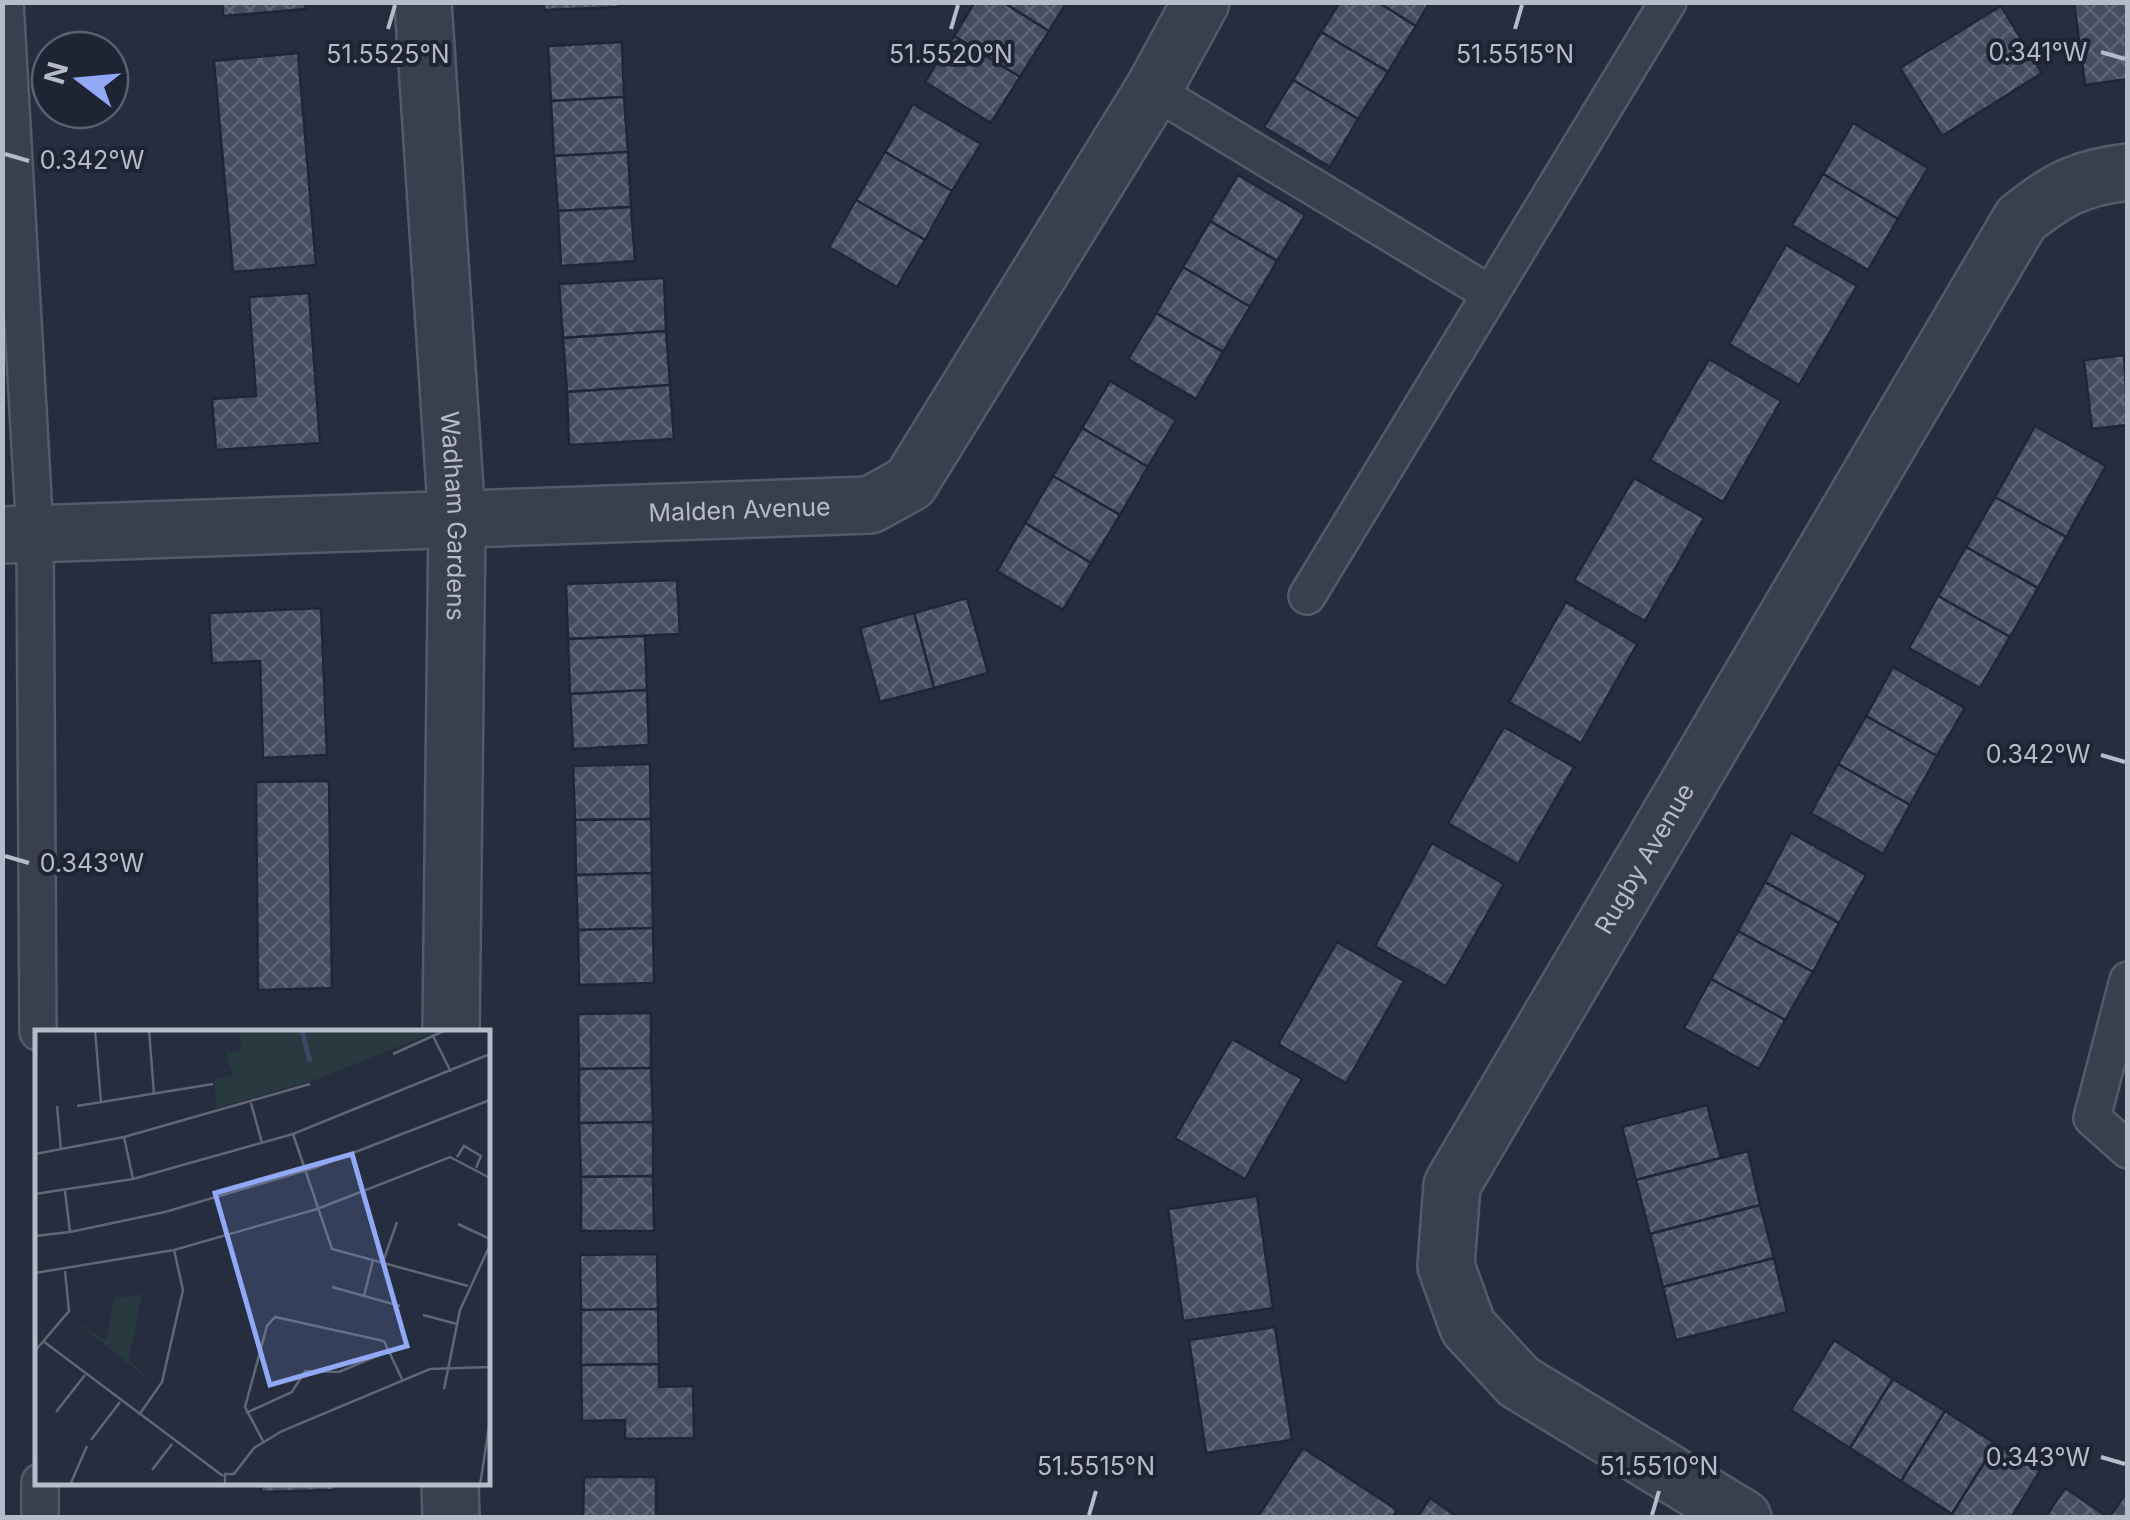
<svg xmlns="http://www.w3.org/2000/svg" width="2130" height="1520" font-family="Inter,sans-serif">
	<style>
		.building { fill: url(#building-cross-hatch); stroke: #212636; stroke-width: 2.5 }
		.lines { fill: none; stroke-linecap: round; stroke-linejoin: round }
		.lane-casing { stroke: #555a69; stroke-width: 40 }
		.street-casing { stroke: #555a69; stroke-width: 60 }
		.lane { stroke: #3a3f4f; stroke-width: 35 }
		.street { stroke: #3a3f4f; stroke-width: 55 }
		.ticks { fill: none; stroke: #b6bbc9; stroke-width: 4 }
		.labels { text-anchor: middle; dominant-baseline: central; stroke-width: 8; stroke-linejoin: round; paint-order: stroke }
		.street-label { font-size: 25px; fill: #b6bbc9; stroke: #1f2434 }
		.inset-river { fill: none; stroke: #3c4867; stroke-width: 5 }
		.inset-road { fill: none; stroke: #606676; stroke-width: 2.5 }
		.view { fill: #90a8f5; fill-opacity: 0.15; stroke: #90a8f5; stroke-width: 5 }
		.inset-edge { fill: none; stroke: #b6bbc9; stroke-width: 5 }
		.ticks-label { font-size: 25px; text-anchor: middle; fill: #b6bbc9; stroke: #1f2434; stroke-width: 8; stroke-linejoin: round; paint-order: stroke }
	</style>
	<defs>
		<pattern id="building-cross-hatch" width="8" height="8" patternUnits="userSpaceOnUse" patternTransform="scale(2.5)"><rect width="8" height="8" fill="#454c60"/><path d="M0 0l8 8M0 8l8-8" fill="none" stroke="#5e6475"/></pattern>
	</defs>
	<rect width="100%" height="100%" fill="#262d3f"/>
	<!-- building -->
	<g class="building">
		<polygon points="222,2 305,2 306,9 223,16"/>
		<polygon points="544,2 618,2 619,7 544,10"/>
		<polygon points="975,2 1003,2 1049,31 1020,77 954,36"/>
		<polygon points="1003,2 1067,2 1049,31"/>
		<polygon points="1340,2 1378,2 1416,26 1388,72 1321,32"/>
		<polygon points="1378,2 1430,2 1416,26"/>
		<polygon points="2074,2 2128,2 2128,79 2085,85"/>
		<polygon points="2001,6 2042,73 1942,136 1900,68"/>
		<polygon points="1321,32 1388,72 1358,119 1293,80"/>
		<polygon points="954,36 1020,77 991,123 925,82"/>
		<polygon points="622,42 624,97 551,101 548,46"/>
		<polygon points="298,53 316,265 233,272 214,61"/>
		<polygon points="1293,80 1358,119 1330,167 1264,127"/>
		<polygon points="624,97 628,152 554,156 551,101"/>
		<polygon points="913,104 981,144 952,191 885,152"/>
		<polygon points="1853,123 1928,168 1898,219 1823,174"/>
		<polygon points="628,152 631,207 558,211 554,156"/>
		<polygon points="885,152 952,191 925,240 856,200"/>
		<polygon points="1823,174 1898,219 1868,270 1792,225"/>
		<polygon points="1238,175 1305,215 1277,261 1210,221"/>
		<polygon points="856,200 925,240 897,287 829,247"/>
		<polygon points="631,207 635,261 561,266 558,211"/>
		<polygon points="1210,221 1277,261 1250,307 1183,267"/>
		<polygon points="1786,245 1857,286 1799,385 1729,344"/>
		<polygon points="1183,267 1250,307 1223,352 1156,313"/>
		<polygon points="664,278 666,331 563,338 559,284"/>
		<polygon points="309,293 320,443 216,450 212,399 256,396 249,297"/>
		<polygon points="1156,313 1223,352 1196,399 1128,359"/>
		<polygon points="666,331 670,385 567,392 563,338"/>
		<polygon points="2124,355 2128,425 2092,429 2084,360"/>
		<polygon points="1709,359 1781,401 1723,502 1650,460"/>
		<polygon points="1110,381 1176,420 1148,467 1082,428"/>
		<polygon points="670,385 674,439 569,445 567,392"/>
		<polygon points="2035,426 2106,466 2066,537 1995,497"/>
		<polygon points="1082,428 1148,467 1120,515 1053,476"/>
		<polygon points="1053,476 1120,515 1091,563 1025,523"/>
		<polygon points="1634,478 1704,518 1645,621 1574,580"/>
		<polygon points="1995,497 2066,537 2038,588 1966,547"/>
		<polygon points="1025,523 1091,563 1063,610 997,571"/>
		<polygon points="1966,547 2038,588 2010,637 1938,596"/>
		<polygon points="677,580 680,634 568,639 566,584"/>
		<polygon points="1938,596 2010,637 1980,688 1909,648"/>
		<polygon points="967,598 988,673 934,688 914,613"/>
		<polygon points="1566,602 1637,644 1581,743 1509,702"/>
		<polygon points="321,608 327,755 263,758 260,661 212,663 209,613"/>
		<polygon points="914,613 934,688 880,702 860,628"/>
		<polygon points="645,636 647,690 570,694 568,639"/>
		<polygon points="1893,667 1965,708 1937,756 1866,716"/>
		<polygon points="647,690 649,745 573,749 570,694"/>
		<polygon points="1866,716 1937,756 1910,805 1838,764"/>
		<polygon points="1504,727 1574,767 1518,864 1448,823"/>
		<polygon points="650,764 651,819 575,820 573,766"/>
		<polygon points="1838,764 1910,805 1883,854 1811,813"/>
		<polygon points="329,781 332,988 258,990 256,782"/>
		<polygon points="651,819 652,873 576,875 575,820"/>
		<polygon points="1791,833 1866,875 1839,923 1765,882"/>
		<polygon points="1432,843 1504,884 1446,986 1375,946"/>
		<polygon points="652,873 653,928 578,930 576,875"/>
		<polygon points="1765,882 1839,923 1813,972 1738,931"/>
		<polygon points="653,928 654,983 579,985 578,930"/>
		<polygon points="1738,931 1813,972 1785,1020 1711,979"/>
		<polygon points="1337,942 1404,981 1346,1083 1278,1044"/>
		<polygon points="1711,979 1785,1020 1759,1069 1684,1028"/>
		<polygon points="651,1013 651,1068 579,1069 578,1014"/>
		<polygon points="1232,1039 1302,1079 1245,1179 1175,1138"/>
		<polygon points="651,1068 653,1122 579,1123 579,1069"/>
		<polygon points="1707,1105 1721,1158 1636,1180 1622,1127"/>
		<polygon points="653,1122 653,1176 581,1177 579,1123"/>
		<polygon points="1748,1151 1760,1205 1650,1234 1636,1180"/>
		<polygon points="653,1176 654,1231 581,1231 581,1177"/>
		<polygon points="1257,1196 1273,1308 1183,1321 1168,1209"/>
		<polygon points="1760,1205 1774,1258 1663,1287 1650,1234"/>
		<polygon points="657,1254 658,1309 581,1310 580,1255"/>
		<polygon points="1774,1258 1787,1312 1676,1340 1663,1287"/>
		<polygon points="658,1309 659,1364 581,1365 581,1310"/>
		<polygon points="1275,1327 1292,1440 1206,1453 1189,1340"/>
		<polygon points="1834,1340 1893,1379 1850,1448 1791,1410"/>
		<polygon points="659,1364 659,1387 693,1386 694,1438 625,1439 625,1420 582,1421 581,1365"/>
		<polygon points="1893,1379 1945,1411 1901,1481 1850,1448"/>
		<polygon points="1945,1411 1996,1444 1952,1514 1901,1481"/>
		<polygon points="1996,1444 2040,1471 2011,1518 1959,1518 1952,1514"/>
		<polygon points="1303,1448 1397,1510 1392,1518 1257,1518"/>
		<polygon points="584,1477 656,1477 656,1518 583,1518"/>
		<polygon points="260,1482 334,1482 334,1490 261,1492"/>
		<polygon points="2065,1488 2109,1518 2045,1518"/>
		<polygon points="2128,1490 2128,1518 2109,1518"/>
		<polygon points="1430,1498 1459,1518 1417,1518"/>
	</g>
	<g class="lines">
		<defs>
			<g id="lane">
				<polyline points="5,2 35,534 38,1032"/>
				<polyline points="1153,90 1489,293"/>
				<polyline points="1307,596 1668,2"/>
				<polyline points="2128,980 2092,1118 2128,1150"/>
				<polyline points="40,1482 40,1518"/>
			</g>
			<g id="street">
				<path id="s1" d="M 423,2 L 457,521 L 451,1032"/>
				<path id="s2" d="M 2,535 L 870,505 L 910,483 L 1153,90 L 1201,2"/>
				<polyline points="450,1482 451,1518"/>
				<path id="s3" d="M 1743,1518 L 1519,1382 L 1468,1327 L 1446,1266 L 1452,1185 L 2021,219 C 2057,190 2081,177 2128,172"/>
			</g>
		</defs>
		<!-- lane casing -->
		<use href="#lane" class="lane-casing"/>
		<!-- street casing -->
		<use href="#street" class="street-casing"/>
		<!-- lane -->
		<use href="#lane" class="lane"/>
		<!-- street -->
		<use href="#street" class="street"/>
	</g>
	<!-- ticks -->
	<path class="ticks" d="M 388,29 L 395,5M 951,29 L 958,5M 1515,29 L 1522,5M 2101,52 L 2125,59M 5,154 L 29,161M 2101,755 L 2125,762M 5,856 L 29,863M 2101,1457 L 2125,1464M 1089,1515 L 1096,1491M 1652,1515 L 1659,1491"/>
	<g class="labels">
		<!-- street labels -->
		<g class="street-label">
			<text stroke="none"><textPath href="#s2" startOffset="738">Malden Avenue</textPath></text>
			<text stroke="none"><textPath href="#s1" startOffset="515">Wadham Gardens</textPath></text>
			<text stroke="none"><textPath href="#s3" startOffset="862">Rugby Avenue</textPath></text>
		</g>
	</g>
	<!-- overview -->
	<g transform="translate(35 1030)">
		<rect width="455" height="455" fill="#262d3f"/>
		<path d="M 205,0 L 405,0 L 280,50 L 182,78 L 179,50 L 198,45 L 190,22 L 206,21 Z" fill="#283940"/>
		<path d="M 107,264 L 94,330 L 120,355 L 35,287 L 71,311 L 79,269 Z" fill="#283940"/>
		<path class="inset-river" d="M 267,0 L 275,32"/>
		<path class="inset-road" d="M 60,0 L 66,72M 114,0 L 119,64M 398,6 L 416,42M 358,24 L 411,0M 216,73 L 227,113M 22,76 L 26,120M 42,76 L 178,54M 258,104 L 297,219 L 433,256M 89,107 L 98,149M 0,124 L 89,107 L 275,54M 422,127 L 429,116 L 446,126 L 441,138M 30,161 L 35,202 L 130,182 L 279,138 L 455,70M 0,164 L 98,149 L 258,104 L 455,24M 423,194 L 455,209M 0,206 L 35,202M 348,232 L 362,192M 0,243 L 139,220 L 282,179 L 415,127 L 455,148M 297,257 L 365,276M 329,266 L 338,230M 388,285 L 422,294M 8,311 L 188,446M 0,321 L 34,281 L 30,241M 409,359 L 425,280 L 455,215M 21,382 L 50,345M 211,383 L 257,362 L 270,341 L 304,342 L 356,320M 104,385 L 127,352 L 148,260 L 139,220M 56,410 L 85,372M 228,411 L 210,377 L 232,296 L 240,287 L 349,311 L 367,349M 117,440 L 137,414M 35,455 L 52,416M 190,455 L 190,444 L 199,444 L 219,418 L 247,401 L 395,339 L 455,337M 445,455 L 455,390"/>
		<path class="view" d="M 317,124 L 372,316 L 235,355 L 180,163 Z"/>
		<rect width="455" height="455" class="inset-edge"/>
	</g>
	<g class="ticks-label">
		<text x="2038" y="61">0.341°W</text>
		<text x="388" y="63">51.5525°N</text>
		<text x="951" y="63">51.5520°N</text>
		<text x="1515" y="63">51.5515°N</text>
		<text x="92" y="169">0.342°W</text>
		<text x="2038" y="763">0.342°W</text>
		<text x="92" y="872">0.343°W</text>
		<text x="2038" y="1466">0.343°W</text>
		<text x="1096" y="1475">51.5515°N</text>
		<text x="1659" y="1475">51.5510°N</text>
	</g>
	<!-- border -->
	<rect width="2130" height="1520" fill="none" stroke="#b6bbc9" stroke-width="10"/>
	<!-- north arrow -->
	<g transform="translate(80 80) rotate(286)"><circle r="48" fill="#1f2434" stroke="#5b6070" stroke-width="2.5"/>
	<path d="M0-8L18 38L0 25L-18 38Z" fill="#90a8f5"/>
	<text y="-15" font-size="28" font-weight="bold" text-anchor="middle" fill="#b6bbc9">N</text>
	</g>
</svg>
